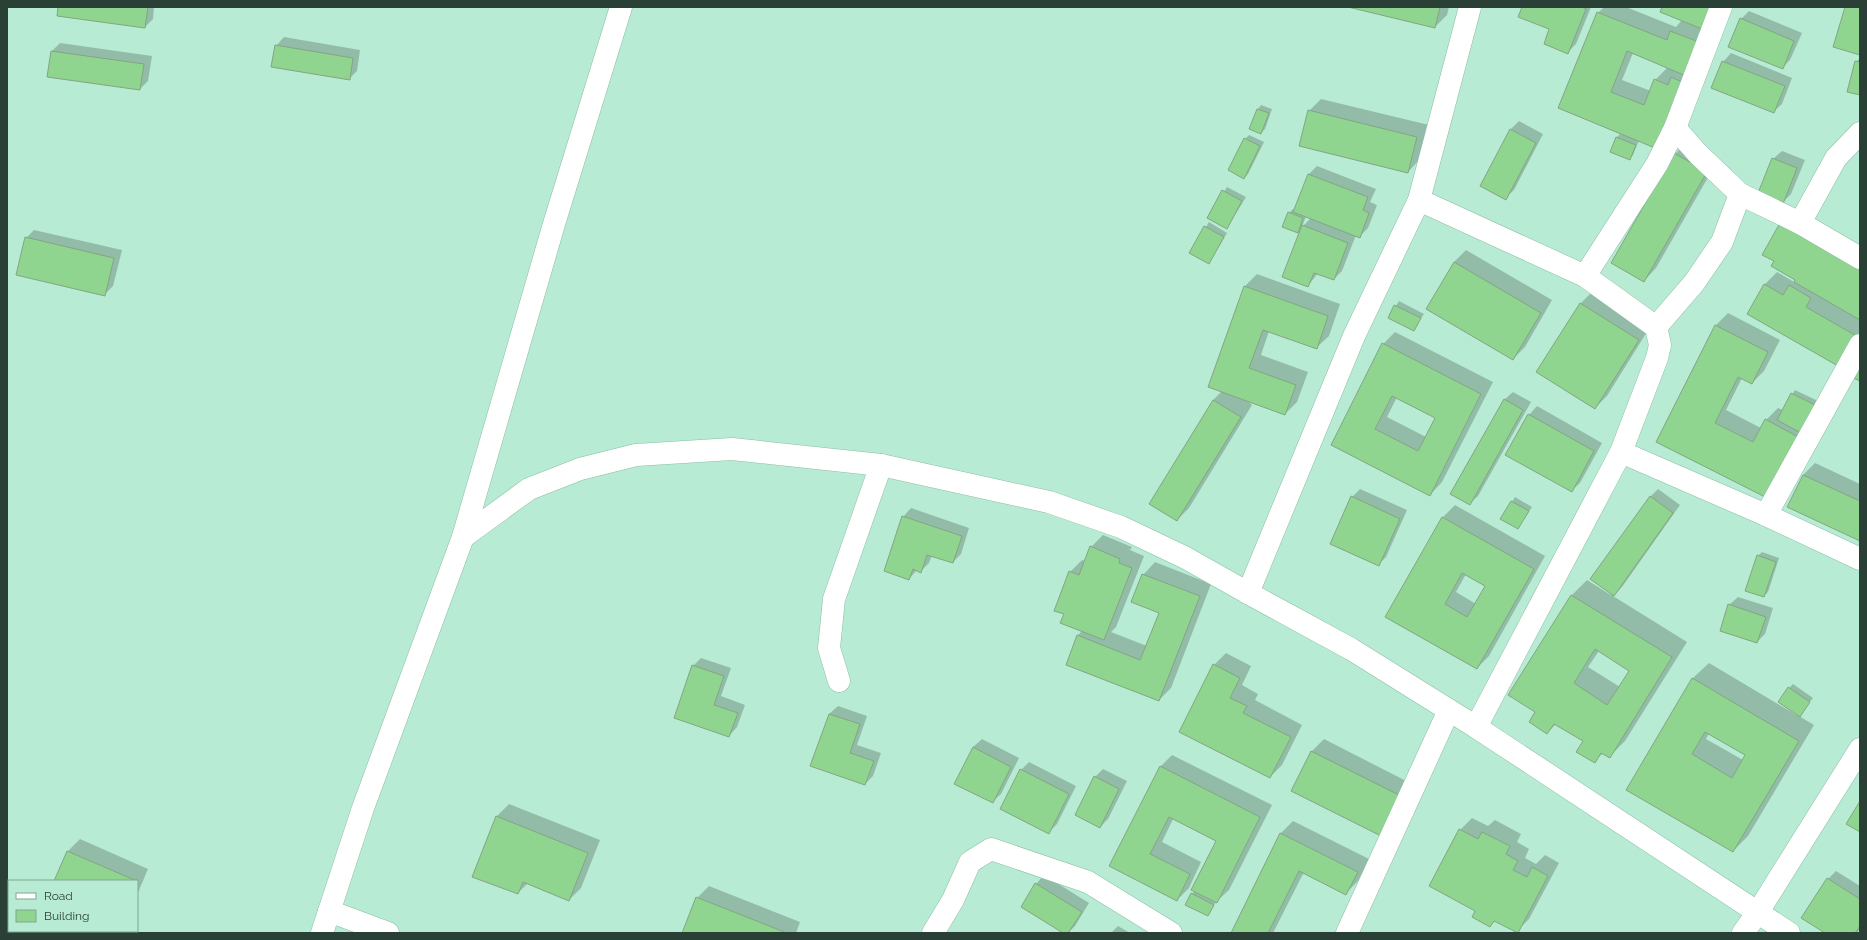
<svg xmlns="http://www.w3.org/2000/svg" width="1867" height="940" font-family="Raleway,sans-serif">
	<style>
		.shadow { fill: #0003; fill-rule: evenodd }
		.building { fill: #8fd58f; stroke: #83a583; fill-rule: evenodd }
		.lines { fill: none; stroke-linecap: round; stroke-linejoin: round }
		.street-casing { stroke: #8cbea7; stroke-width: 23 }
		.street { stroke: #fff; stroke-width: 22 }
	</style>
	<rect width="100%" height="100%" fill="#b8ebd3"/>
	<!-- shadow -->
	<g class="shadow">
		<polygon points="59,7 154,7 153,19 145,27"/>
		<polygon points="1352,7 1449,7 1447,15 1435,27"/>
		<polygon points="1523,7 1591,7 1576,44 1568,52 1551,29"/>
		<path d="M 1604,7 L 1626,7 L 1676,27 L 1682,20 L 1663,7 L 1715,7 L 1698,63 L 1639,140 L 1633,155 L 1629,158 L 1611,151 L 1617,137 L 1621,133 L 1560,108 L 1598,13 ZM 1633,53 L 1668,67 L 1655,80 L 1651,91 L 1622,80 Z"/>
		<polygon points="1749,11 1802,33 1790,60 1782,68 1741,19"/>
		<polygon points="284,37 360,50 357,71 349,79 276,46"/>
		<polygon points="60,43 152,56 148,81 140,89 52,51"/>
		<polygon points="1731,53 1792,78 1782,104 1773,112 1723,62"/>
		<polygon points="1860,58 1860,94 1856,62"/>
		<polygon points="1321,99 1429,125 1420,159 1408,172 1309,111"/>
		<polygon points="1261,105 1272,109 1265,129 1261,133 1251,129 1258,109"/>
		<polygon points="1519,121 1543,134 1514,190 1505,198 1481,185 1511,129"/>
		<polygon points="1249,135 1264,142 1248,174 1244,178 1245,139"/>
		<polygon points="1687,142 1718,160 1656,268 1644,281 1675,154"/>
		<polygon points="1782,151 1805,160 1791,194 1783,202 1773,159"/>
		<path d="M 1317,166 L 1376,189 L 1370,202 L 1377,205 L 1368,228 L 1359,237 L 1356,235 L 1342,271 L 1334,279 L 1318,273 L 1308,286 L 1303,227 L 1297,232 L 1289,213 L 1293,209 L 1295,210 L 1309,174 ZM 1306,216 L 1311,218 L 1302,227 Z"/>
		<polygon points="1227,187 1246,197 1227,228 1208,218"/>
		<polygon points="1209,222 1227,233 1209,263 1190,253"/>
		<polygon points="34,230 122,250 113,286 105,294 26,238"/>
		<polygon points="1860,243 1860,351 1748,314 1765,284 1777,272 1794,282 1858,246"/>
		<polygon points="1466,250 1552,300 1525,347 1513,359 1427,309 1454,262"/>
		<polygon points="1257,274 1340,304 1329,336 1316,348 1269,331 1261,355 1308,372 1297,402 1285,414 1247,400 1252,405 1189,508 1177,520 1213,400 1222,391 1209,387 1245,286"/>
		<polygon points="1593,291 1650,327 1607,396 1595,408 1538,372 1581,303"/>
		<polygon points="1399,301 1424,314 1414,329 1389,317"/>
		<polygon points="1728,313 1780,340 1764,371 1752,383 1742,378 1726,410 1761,428 1766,420 1778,408 1783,410 1795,390 1818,401 1781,486 1657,442 1716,325"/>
		<path d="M 1395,332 L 1493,382 L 1442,482 L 1430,495 L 1332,445 L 1383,344 ZM 1397,397 L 1437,417 L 1426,437 L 1387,417 Z"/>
		<polygon points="1513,392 1531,402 1478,496 1469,504 1504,400"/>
		<polygon points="1537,406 1602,443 1580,483 1571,491 1507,455 1529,415"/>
		<polygon points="1815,463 1860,484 1860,540 1789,507 1803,475"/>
		<polygon points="1360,489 1407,510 1386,557 1378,565 1352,497"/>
		<path d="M 1658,489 L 1680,505 L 1622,587 L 1613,596 L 1687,642 L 1625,741 L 1609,757 L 1603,753 L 1594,762 L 1584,741 L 1556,724 L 1547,733 L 1536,712 L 1510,695 L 1572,595 L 1587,580 L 1611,595 L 1650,497 ZM 1599,651 L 1630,671 L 1620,687 L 1588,667 Z"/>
		<polygon points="1515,497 1532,507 1518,528 1502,518"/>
		<path d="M 1455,505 L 1545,556 L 1489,656 L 1477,668 L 1386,617 L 1443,517 ZM 1466,574 L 1486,586 L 1476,604 L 1456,592 Z"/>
		<polygon points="911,508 969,528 961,554 953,562 932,555 929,563 921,571 917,570 909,579 903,517"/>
		<polygon points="1103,535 1132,547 1130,550 1144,556 1116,627 1111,632 1147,646 1160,612 1143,575 1155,562 1211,584 1171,688 1159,700 1078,635 1082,631 1065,614 1070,572 1082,560 1085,561 1091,547"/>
		<polygon points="1762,552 1779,558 1768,592 1764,596 1758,556"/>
		<polygon points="1738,597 1773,608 1765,634 1757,642 1729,605"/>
		<polygon points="1226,653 1251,666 1242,685 1258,694 1255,700 1302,725 1282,765 1270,777 1180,732 1214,665"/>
		<polygon points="701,658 731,668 721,696 745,705 737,727 729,736 693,666"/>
		<path d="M 1709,663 L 1798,716 L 1789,688 L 1793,684 L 1813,698 L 1799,716 L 1814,725 L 1748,836 L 1733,851 L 1628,789 L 1693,678 ZM 1709,733 L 1746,755 L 1743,760 L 1706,739 Z"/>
		<polygon points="838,706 867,716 857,745 881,753 873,776 865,784 829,714"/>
		<polygon points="982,739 1019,758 1001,794 992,802 973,747"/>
		<polygon points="1324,739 1416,786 1397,825 1293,791 1312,751"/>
		<polygon points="1172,755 1272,805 1229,890 1216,902 1208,915 1192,894 1195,891 1217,841 1173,819 1162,842 1201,862 1189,888 1177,900 1111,866 1160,767"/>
		<polygon points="1029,762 1076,786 1057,824 1049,832 1021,770"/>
		<polygon points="1103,769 1127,781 1108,819 1100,827 1095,777"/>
		<polygon points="509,804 600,840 581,888 569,900 528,883 518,893 473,876 497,816"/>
		<polygon points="1472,818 1488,826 1495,820 1521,834 1517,842 1529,849 1525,858 1536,864 1545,855 1559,863 1529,919 1517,931 1496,920 1490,926 1477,910 1460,830"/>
		<polygon points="1293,821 1369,859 1358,881 1346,893 1304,872 1273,933 1232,932 1281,833"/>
		<polygon points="80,839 148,869 137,895 137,881 55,881 68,851"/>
		<polygon points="1836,871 1860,886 1860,929 1857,933 1827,933 1828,879"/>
		<polygon points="1044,875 1089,903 1075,926 1068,933 1065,933 1036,884"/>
		<polygon points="709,886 800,922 796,933 683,933 697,898"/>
		<polygon points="1118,926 1130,933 1111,933"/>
		<polygon points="34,931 67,931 66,933 33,933"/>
		<polygon points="85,931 122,931 121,933 84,933"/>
	</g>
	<!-- building -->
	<g class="building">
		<polygon points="58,7 148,7 145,28 57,16"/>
		<polygon points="1348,7 1440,7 1435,28"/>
		<polygon points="1522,7 1582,7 1586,9 1568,54 1544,44 1549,29 1518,17"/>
		<polygon points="1662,7 1711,7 1702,29 1660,12"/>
		<polygon points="1845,7 1860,7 1860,55 1833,47"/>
		<polygon points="1597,12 1667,40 1670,31 1699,42 1686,76 1627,51 1611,92 1644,105 1654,79 1668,85 1671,77 1682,82 1655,148 1558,108"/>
		<polygon points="1740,18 1794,41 1783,69 1728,47"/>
		<polygon points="275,45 353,58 350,80 271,67"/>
		<polygon points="51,51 144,64 140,90 47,77"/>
		<polygon points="1722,61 1785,86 1774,113 1711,88"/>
		<polygon points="1855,61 1860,62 1860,95 1847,92"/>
		<polygon points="1257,109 1269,113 1261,134 1249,129"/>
		<polygon points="1308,110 1417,137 1408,173 1299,146"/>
		<polygon points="1510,129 1536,143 1506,200 1480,186"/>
		<polygon points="1616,137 1636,145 1630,160 1610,152"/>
		<polygon points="1244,138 1260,146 1244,179 1228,170"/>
		<polygon points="1674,153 1707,172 1644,282 1611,263"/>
		<polygon points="1772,158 1797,168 1783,204 1758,193"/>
		<polygon points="1308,174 1368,197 1363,210 1369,213 1360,238 1293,212"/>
		<polygon points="1222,190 1242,201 1227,229 1207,218"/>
		<polygon points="1288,212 1303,218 1298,233 1282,227"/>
		<polygon points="1781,221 1860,266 1860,320 1794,282 1795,280 1771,266 1774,261 1762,255"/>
		<polygon points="1302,225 1348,243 1334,280 1314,273 1308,287 1282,277"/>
		<polygon points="1204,226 1224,237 1209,264 1189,253"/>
		<polygon points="25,237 114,258 105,296 16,275"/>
		<polygon points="1454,262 1541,313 1513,360 1426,309"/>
		<polygon points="1764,284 1783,295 1789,285 1811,298 1806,307 1860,338 1845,370 1747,314"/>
		<polygon points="1244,286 1328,316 1317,349 1263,330 1249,368 1296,385 1285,415 1208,387"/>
		<polygon points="1580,303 1639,340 1595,409 1536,372"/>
		<polygon points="1394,305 1421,318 1414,331 1388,318"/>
		<polygon points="1715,325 1768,352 1752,384 1738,377 1715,423 1753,442 1765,419 1800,438 1769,499 1656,442"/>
		<path d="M 1382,343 L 1481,394 L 1430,496 L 1331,445 ZM 1392,396 L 1435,418 L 1418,451 L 1375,429 Z"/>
		<polygon points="1860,365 1860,381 1853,378"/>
		<polygon points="1791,393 1815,405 1801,433 1777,420"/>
		<polygon points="1504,399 1523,410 1470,505 1450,494"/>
		<polygon points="1213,400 1241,417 1177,521 1149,504"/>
		<polygon points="1528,414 1594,451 1572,492 1505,455"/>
		<polygon points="1803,475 1860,501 1860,541 1787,507"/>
		<polygon points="1351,496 1400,519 1379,566 1330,544"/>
		<polygon points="1650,496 1673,513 1614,596 1590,579"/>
		<polygon points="1511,501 1529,511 1518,529 1500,519"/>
		<polygon points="902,516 962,536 953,563 927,555 921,573 913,569 909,580 884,571"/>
		<path d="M 1442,517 L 1534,569 L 1477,669 L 1385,617 ZM 1462,573 L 1485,586 L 1467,617 L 1445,604 Z"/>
		<polygon points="1090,546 1120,559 1119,563 1132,568 1104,640 1060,623 1064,614 1054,611 1069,571 1079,575"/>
		<polygon points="1757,555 1776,562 1764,597 1745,591"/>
		<polygon points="1142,574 1200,596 1159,701 1066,665 1077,635 1140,660 1159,613 1131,602"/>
		<path d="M 1571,595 L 1672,657 L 1610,758 L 1601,753 L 1595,763 L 1576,752 L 1583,741 L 1554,724 L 1547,734 L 1529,722 L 1535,712 L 1508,695 ZM 1595,649 L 1629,671 L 1607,705 L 1574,683 Z"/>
		<polygon points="1728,604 1766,617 1757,643 1720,631"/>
		<polygon points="1213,664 1240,678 1230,698 1247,706 1243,713 1291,737 1270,778 1179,732"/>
		<polygon points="692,665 724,676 714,705 738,713 729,737 674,718"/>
		<path d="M 1692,678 L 1799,741 L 1733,852 L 1626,790 ZM 1705,732 L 1745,755 L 1732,778 L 1692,754 Z"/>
		<polygon points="1788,687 1810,702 1800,717 1778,702"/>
		<polygon points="829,714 860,724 850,753 874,761 865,785 810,766"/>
		<polygon points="973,747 1011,767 993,803 954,784"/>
		<polygon points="1311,751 1405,798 1385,838 1291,791"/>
		<polygon points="1160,766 1260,817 1217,903 1191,890 1216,841 1169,817 1150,854 1190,874 1177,901 1109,866"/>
		<polygon points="1020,769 1069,794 1049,834 1000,809"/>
		<polygon points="1094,776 1119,789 1100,828 1075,815"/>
		<polygon points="1860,801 1860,832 1846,824"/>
		<polygon points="496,816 588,853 569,901 523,882 518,894 472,877"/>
		<polygon points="1459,829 1478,839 1482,832 1510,846 1506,854 1518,861 1513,870 1527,877 1532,867 1548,876 1518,933 1494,921 1490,927 1472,917 1475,911 1429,886"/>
		<polygon points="1280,833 1358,872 1346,895 1299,871 1268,933 1231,933"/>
		<polygon points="67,851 137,881 54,881"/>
		<polygon points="1827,878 1860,899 1860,926 1855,933 1825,933 1801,918"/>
		<polygon points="1035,883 1082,912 1068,933 1063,933 1021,907"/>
		<polygon points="1191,893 1214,905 1208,916 1185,905"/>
		<polygon points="696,897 787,933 682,933"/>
		<polygon points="32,931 61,931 60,933 32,933"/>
		<polygon points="84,931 115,931 115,933 83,933"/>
	</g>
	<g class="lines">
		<defs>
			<g id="street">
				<polyline points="1675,128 1698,154 1740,194"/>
				<polyline points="1419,200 1585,276 1656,327 1660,345 1657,358 1621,452 1476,727"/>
				<polyline points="1800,223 1860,258"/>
				<polyline points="1585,276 1657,164 1675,128 1721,7"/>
				<polyline points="1656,327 1694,283 1722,242 1740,194 1800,223 1836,158 1860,133"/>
				<polyline points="1621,452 1766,515 1860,559"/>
				<polyline points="1766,515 1860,345"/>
				<polyline points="463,537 529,489 580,469 636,455 732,449 881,465 1049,502 1121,527 1186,558 1248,593 1351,649 1476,727 1789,933"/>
				<polyline points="1248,593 1354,336 1419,200 1470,7"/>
				<polyline points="839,681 829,648 834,599 881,465"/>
				<polyline points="329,911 388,933"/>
				<polyline points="322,933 363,808 463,537 554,224 621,7"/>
				<polyline points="933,933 953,900 970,862 991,849 1088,882 1171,933"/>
				<polyline points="1347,933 1449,710"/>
				<polyline points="1743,933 1758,912 1860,749"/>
			</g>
		</defs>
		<!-- street casing -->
		<use href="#street" class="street-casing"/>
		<!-- street -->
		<use href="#street" class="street"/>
	</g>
	<!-- border -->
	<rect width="1867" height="940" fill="none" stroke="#2a3f35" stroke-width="16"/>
	<!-- legend -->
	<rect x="8" y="880" width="130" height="52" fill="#b8ebd3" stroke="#7fa694"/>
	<rect x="16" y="893" width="20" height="6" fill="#ffffff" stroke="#7fa694"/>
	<text x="44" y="900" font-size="12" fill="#2a3f35">Road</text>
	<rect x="16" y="910" width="20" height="12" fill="#8fd58f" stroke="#7fa694"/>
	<text x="44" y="920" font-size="12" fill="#2a3f35">Building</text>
</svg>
